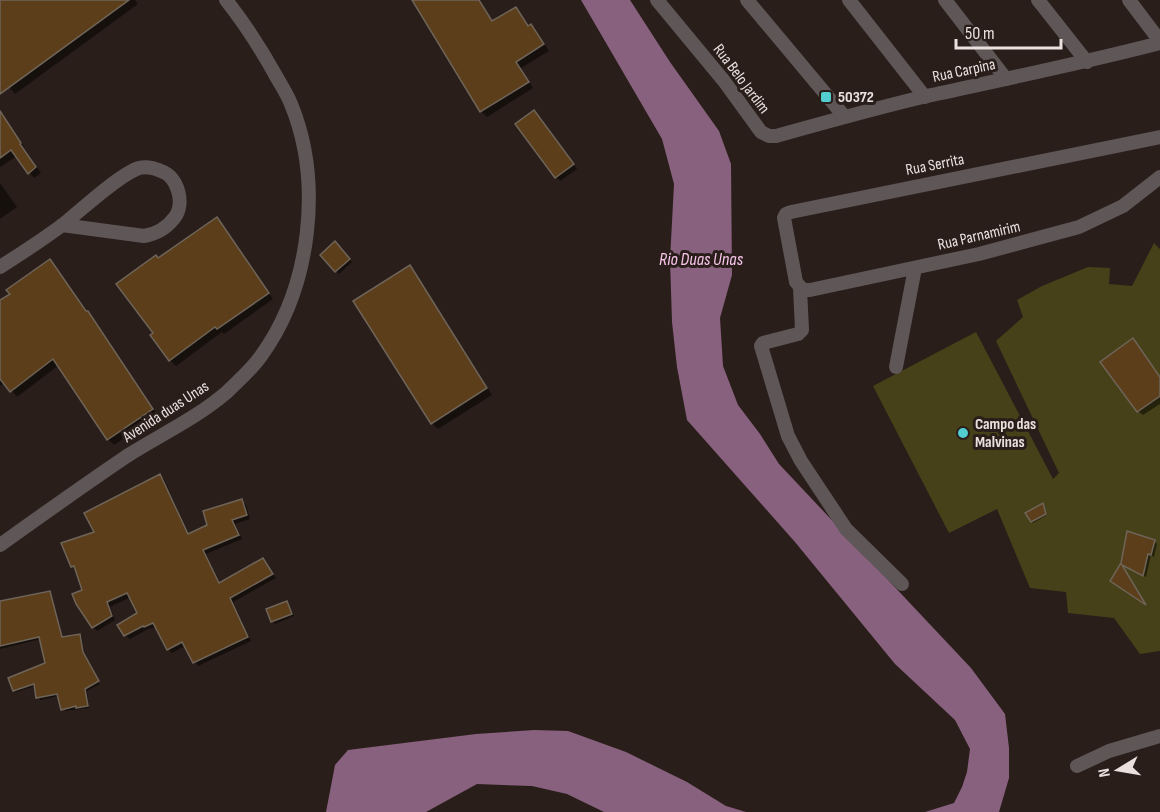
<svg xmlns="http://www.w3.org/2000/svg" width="1160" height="812" font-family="'Sofia Sans Condensed',sans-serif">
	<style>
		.green { fill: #464118 }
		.water { fill: #88617e }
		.shadow { fill: #0007 }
		.building { fill: #5c3f1a; stroke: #6e6459; stroke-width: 1.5 }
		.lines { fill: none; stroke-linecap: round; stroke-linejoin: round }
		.minor { stroke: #5e5657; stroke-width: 14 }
		.poi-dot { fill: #52cdd0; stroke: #2a1e1a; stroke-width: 2 }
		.labels { text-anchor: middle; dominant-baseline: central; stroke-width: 6; stroke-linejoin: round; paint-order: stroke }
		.street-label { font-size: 16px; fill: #eae1de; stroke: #2a1e1a }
		.poi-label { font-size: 16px; font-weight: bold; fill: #eae1de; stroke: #2a1e1a; text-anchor: start }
		.water-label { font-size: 18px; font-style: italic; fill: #f9c6ec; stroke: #2a1e1a }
	</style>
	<rect width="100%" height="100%" fill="#2a1e1a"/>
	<!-- green -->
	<polygon class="green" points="1154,243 1160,249 1160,651 1140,654 1114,618 1068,613 1066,592 1030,588 997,509 949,533 873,386 976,332 1053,479 1059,473 996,341 1023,317 1017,300 1042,286 1088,267 1110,268 1109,284 1132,286"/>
	<!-- water -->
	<g class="water">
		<polygon points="581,0 630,0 670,62 719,131 731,164 732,275 720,318 723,366 738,405 760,434 779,464 971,668 1005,714 1009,748 1009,778 999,812 925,812 954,803 962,787 967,772 970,749 955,720 895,664 795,542 687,420 677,367 672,322 670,260 674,184 662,139"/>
		<polygon points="534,730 568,731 626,752 687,782 726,806 746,812 604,812 567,794 532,786 477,784 426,812 326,812 335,765 348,750 476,734"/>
	</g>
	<!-- shadow -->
	<g class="shadow">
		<polygon points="0,0 135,0 138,4 15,94 0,76"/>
		<polygon points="414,0 480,0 493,22 515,8 529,27 531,26 537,32 549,51 521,68 533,88 487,117 481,111"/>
		<polygon points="0,111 41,173 34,178 17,156 0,167"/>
		<polygon points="539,116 577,169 560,181 556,177"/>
		<polygon points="0,183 17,207 0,219"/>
		<polygon points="222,225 273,299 224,334 222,332 176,366 170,360 155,333 159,260"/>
		<polygon points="335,243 352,262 339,274 322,255"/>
		<polygon points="56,267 93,319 158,416 114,445 108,439 59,365 17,397 5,382 0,386 0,302"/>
		<polygon points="409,267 416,274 492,395 438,429 432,423"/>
		<polygon points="1160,377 1160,404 1143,415 1138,411"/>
		<polygon points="160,475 164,479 189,535 209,526 242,501 246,505 250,519 235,524 242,539 206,554 220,584 263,560 276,578 233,602 251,641 198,666 185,646 172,653 169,650 189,640 157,627 148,629 130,639 125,635 119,625 139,613 131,597 110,607 115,620 97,631 93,627 84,591 77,570 73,566 96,533"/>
		<polygon points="1043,505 1047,515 1033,523 1027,514"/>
		<polygon points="1154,541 1157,544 1154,557 1151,555 1146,577 1122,565 1145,604 1115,584 1123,563"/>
		<polygon points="50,592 52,595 63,638 80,635 82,638 84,656 100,684 87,691 89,708 65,711 59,696 40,700 35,686 16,692 14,690 47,664 41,639 0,649 0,603"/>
		<polygon points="287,602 294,616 275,624 272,621"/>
	</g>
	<!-- building -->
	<g class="building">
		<polygon points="0,0 129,0 0,94"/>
		<polygon points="412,0 479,0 492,21 516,7 528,26 531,24 544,44 516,62 529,82 480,112"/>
		<polygon points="534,110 574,164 555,178 515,124"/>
		<polygon points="0,111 21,143 20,144 36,167 28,174 11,150 0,158"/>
		<polygon points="217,217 269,293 217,329 215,327 169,361 150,335 153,333 116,284 156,255 158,258"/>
		<polygon points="335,241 350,259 335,272 320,255"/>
		<polygon points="50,259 86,311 88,311 153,409 107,440 53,359 10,392 0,379 0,300 10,294 6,290"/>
		<polygon points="410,265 487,388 431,424 353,301"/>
		<polygon points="1133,338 1160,377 1160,396 1137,412 1100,362"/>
		<polygon points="160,474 188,534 207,525 203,511 242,499 247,515 232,520 239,535 203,550 219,583 263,558 273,574 230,598 248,637 193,663 182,642 167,650 153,623 144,627 143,626 124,636 117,625 137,613 127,593 107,602 112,616 92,628 76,604 72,594 82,590 74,566 71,567 61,543 94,532 84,513"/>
		<polygon points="1043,503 1046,514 1031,522 1025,513"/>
		<polygon points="1127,531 1155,540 1151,555 1148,554 1143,576 1122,565 1146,605 1110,581 1121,563"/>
		<polygon points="50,591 62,637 80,634 83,652 99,681 85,689 88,706 76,708 76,706 61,710 57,694 36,698 34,684 13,691 8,678 45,663 39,637 0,646 0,601"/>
		<polygon points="287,601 292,614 271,622 266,609"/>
	</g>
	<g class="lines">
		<!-- minor -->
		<g class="minor">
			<path d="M 657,0 L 724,81 L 761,132 L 769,136 L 776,136 C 826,122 876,108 927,96 C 1005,79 1083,63 1160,43"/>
			<polyline points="747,0 844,116"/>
			<polyline points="849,0 925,97"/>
			<polyline points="945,0 1006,79"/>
			<polyline points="1038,0 1087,62"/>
			<polyline points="1129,0 1160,41"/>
			<polyline points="1160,137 791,212 786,214 784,218 796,282 803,290 810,290 979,254 1079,227 1123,206 1160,177"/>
			<path d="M 0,267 C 22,253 44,239 65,223 C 82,209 120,174 139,168 C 147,166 154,168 161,171 C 178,177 185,203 175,217 C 167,228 156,234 144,236 L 62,225"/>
			<polyline points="800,288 802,330 798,334 763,343 761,346 788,436 801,461 846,529 902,584"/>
			<polyline points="896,367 915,268"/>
			<path d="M 0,545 C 42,515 84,485 127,456 C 160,435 197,418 227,392 C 238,381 252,369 261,356 C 311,287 323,182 291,104 C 287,94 281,85 276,76 C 261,49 245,24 226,0"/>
			<polyline points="1077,766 1109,751 1160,736"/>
		</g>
	</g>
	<!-- markers -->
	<g class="poi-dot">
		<rect x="820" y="91" width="12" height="12" rx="3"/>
		<circle cx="963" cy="433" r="6"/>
	</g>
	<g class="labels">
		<!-- street labels -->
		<g class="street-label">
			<text transform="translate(964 71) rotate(-12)">Rua Carpina</text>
			<text transform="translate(741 79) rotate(53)">Rua Belo Jardim</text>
			<text transform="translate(935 165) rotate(-11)">Rua Serrita</text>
			<text transform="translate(979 236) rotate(-13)">Rua Parnamirim</text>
			<text transform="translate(166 412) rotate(-33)">Avenida duas Unas</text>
		</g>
		<!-- poi labels -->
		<g class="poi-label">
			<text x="838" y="97">50372</text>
			<text x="975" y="424">Campo das<tspan x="975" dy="18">Malvinas</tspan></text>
		</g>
		<!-- water labels -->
		<g class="water-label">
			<text x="701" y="259">Rio Duas Unas</text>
		</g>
	</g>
	<!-- north arrow -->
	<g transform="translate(1118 770) rotate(259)" stroke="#2a1e1a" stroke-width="4.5" paint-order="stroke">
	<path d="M0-4.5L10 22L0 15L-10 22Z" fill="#eae1de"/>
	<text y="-9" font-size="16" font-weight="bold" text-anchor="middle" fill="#eae1de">N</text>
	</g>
	<!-- scale -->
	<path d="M956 39v9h105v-9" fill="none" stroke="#eae1de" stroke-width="3"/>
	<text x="965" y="39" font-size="18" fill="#eae1de" stroke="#2a1e1a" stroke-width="4.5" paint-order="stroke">50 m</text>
</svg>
